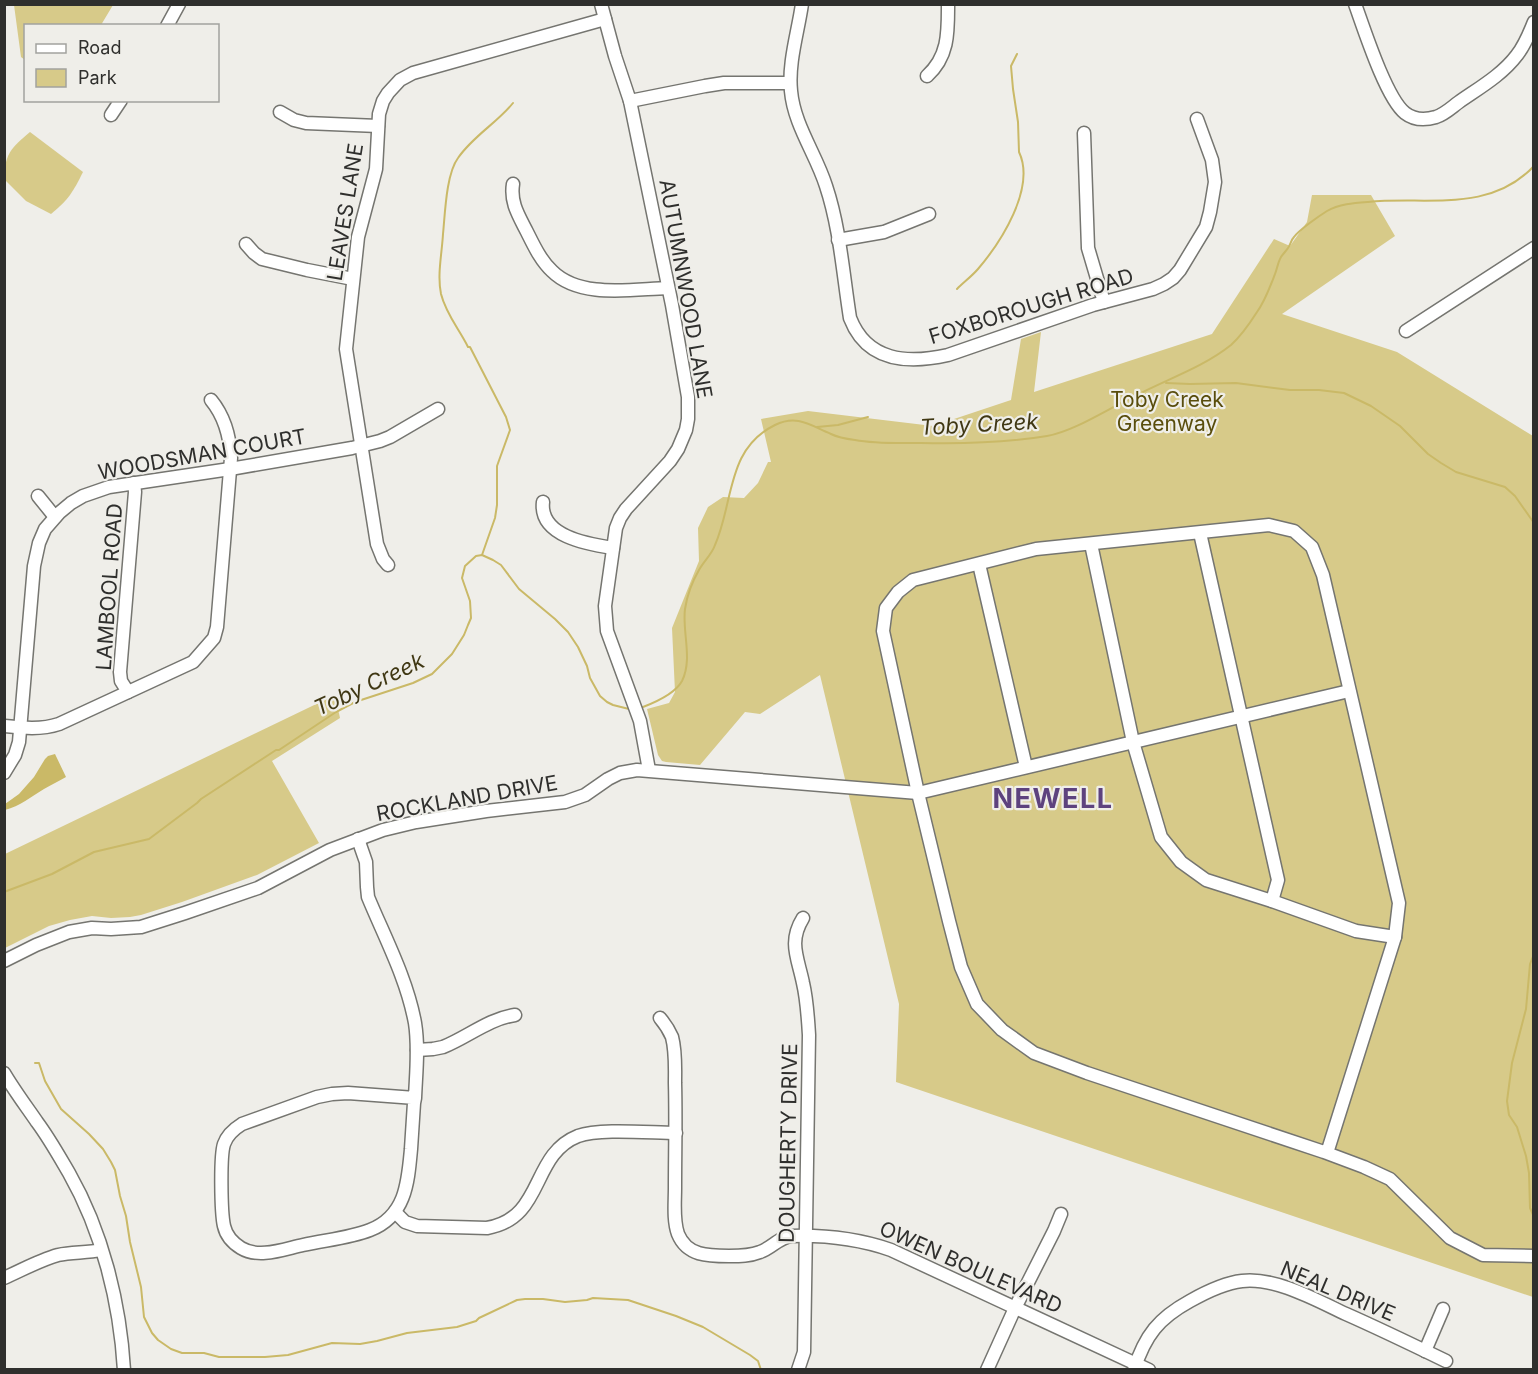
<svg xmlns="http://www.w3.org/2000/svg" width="1538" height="1374" font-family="Inter,sans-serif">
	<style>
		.green { fill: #d7ca89 }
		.water { fill: #cab967 }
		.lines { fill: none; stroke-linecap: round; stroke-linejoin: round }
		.stream { stroke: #cab967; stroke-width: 2 }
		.minor-casing { stroke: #757570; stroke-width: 15 }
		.minor { stroke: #fff; stroke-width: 12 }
		.labels { text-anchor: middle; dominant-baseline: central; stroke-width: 4.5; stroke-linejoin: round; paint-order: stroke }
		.street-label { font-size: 21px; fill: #2f2f2d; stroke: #efeee9 }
		.park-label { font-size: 21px; fill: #594d0c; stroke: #efeee9 }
		.water-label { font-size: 22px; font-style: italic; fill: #403814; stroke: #efeee9 }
		.district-label { font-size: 27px; font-weight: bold; letter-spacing: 1.5px; fill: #5d427e; stroke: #efeee9 }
	</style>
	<rect width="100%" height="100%" fill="#efeee9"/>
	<!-- green -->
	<g class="green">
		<polygon points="14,5 14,4 113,5 101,25 26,26 25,60 21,57"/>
		<path d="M 30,132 L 83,172 C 73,192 69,199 51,214 L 26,201 L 6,181 C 2,156 12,147 30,132 Z"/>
		<polygon points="1312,195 1371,195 1395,236 1282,314 1397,352 1533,436 1533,1297 896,1082 899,1004 820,675 760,714 745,712 700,765 666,762 662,761 658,755 647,709 669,703 675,692 672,628 699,561 698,528 708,507 723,497 744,498 758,483 768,462 771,462 761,419 808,411 933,426 1011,400 1021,339 1041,332 1034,392 1212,334 1274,239 1290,246 1307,222"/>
		<polygon points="335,695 340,718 272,761 319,843 257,875 182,902 141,915 130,917 111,918 92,916 70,920 49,926 5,948 5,854"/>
	</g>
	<!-- water -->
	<path class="water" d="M 55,754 L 66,777 C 59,781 51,785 44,789 C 31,797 20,806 5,810 L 5,804 L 19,794 L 34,777 L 45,759 L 48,756 Z"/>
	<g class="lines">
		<!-- stream -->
		<g class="stream">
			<path d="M 957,289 C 964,282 972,276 978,269 C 1001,242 1036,188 1019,152 L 1018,122 L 1013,89 L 1011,66 L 1017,54"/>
			<polyline points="1166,383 1190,384 1236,383 1290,390 1319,390 1344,393 1371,406 1400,426 1428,454 1441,463 1456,472 1505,487 1515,496 1534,523"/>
			<polyline points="817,427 838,425 868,417"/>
			<path d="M 482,555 L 495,518 L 497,505 L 497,466 L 510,430 L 506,417 L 470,347 L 468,347 C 459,329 446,314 441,294 C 437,275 442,253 443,234 C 445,215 446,174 458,158 C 473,136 497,123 513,103"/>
			<path d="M 643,707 C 656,702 675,694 682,681 C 693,659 682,632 685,609 C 687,596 692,582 699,570 C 704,561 712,554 715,545 C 734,502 726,449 775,425 C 798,414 811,426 831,434 C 839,438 847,439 855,440 C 876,444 899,443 921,443 C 963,444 1005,443 1047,436 C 1075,431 1109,408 1135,396 C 1167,379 1202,368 1231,345 C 1241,336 1250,323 1257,312 C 1265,301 1270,287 1275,274 C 1277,269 1278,262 1281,257 C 1283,254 1286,251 1288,248 C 1291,244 1291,240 1294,237 C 1299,230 1319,216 1327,211 C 1339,204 1354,203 1368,202 C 1425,196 1489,214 1534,166"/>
			<polyline points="4,892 52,874 94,852 149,839 197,803 201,799 276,750 279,750 336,712 355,702 413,683 432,674 452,654 464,635 468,625 471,618 470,601 462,578 465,566 476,556 482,555 493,560 501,565 519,589 555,619 568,632 578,647 587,666 590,678 600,696 607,702 613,705 629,709"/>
			<polyline points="1534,954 1530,964 1526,1009 1512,1063 1507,1101 1509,1115 1517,1127 1526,1156 1529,1173 1530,1208 1534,1217"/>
			<polyline points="35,1063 39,1063 45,1081 61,1109 89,1134 103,1149 111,1162 115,1170 120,1196 126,1216 130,1242 141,1287 144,1317 152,1333 158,1340 171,1349 182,1353 204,1353 219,1357 265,1357 288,1355 332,1343 360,1344 377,1341 407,1333 457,1327 476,1321 479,1318 517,1300 525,1299 543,1299 565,1302 587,1300 593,1298 628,1300 676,1316 703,1327 750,1355 758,1361 761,1370"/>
		</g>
		<defs>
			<g id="minor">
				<polyline points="601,4 615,56 630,101 672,305 688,397 688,419 686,430 678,449 670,461 626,509 620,518 616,528 605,606 607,631 640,721 649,770"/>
				<path d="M 802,4 C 798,32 788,63 791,91 C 794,125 816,154 826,186 C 840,228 843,274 850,318 C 867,362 908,364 948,355 L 1093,305 L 1153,289 L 1164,284 L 1173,278 L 1180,270 L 1206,227 L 1210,212 L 1215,182 L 1212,160 L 1197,119"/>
				<path d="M 1355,4 C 1364,29 1386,98 1405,113 C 1414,120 1426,120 1436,117 C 1445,114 1452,107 1459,102 C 1479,88 1502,75 1517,55 C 1525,45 1529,34 1534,22"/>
				<polyline points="167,26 179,4"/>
				<path d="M 927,76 C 949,56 948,32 948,4"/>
				<polyline points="630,101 705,86 724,83 790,83"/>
				<polyline points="280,112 294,120 306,123 378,126"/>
				<polyline points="111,115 121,100"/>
				<polyline points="1084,133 1088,248 1104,302"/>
				<path d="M 513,184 C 510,203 519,216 527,232 C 534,246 541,261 552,271 C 580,299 632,289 668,288"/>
				<polyline points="838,240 884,232 929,214"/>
				<polyline points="246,244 254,253 262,259 307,270 353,279"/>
				<polyline points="1406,331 1534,248"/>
				<polyline points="38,496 55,517"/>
				<path d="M 543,502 C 539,536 587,544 613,548"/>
				<polyline points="1200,533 1278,880 1272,901"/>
				<polyline points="1091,544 1133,742 1161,837 1181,862 1206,880 1272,901 1356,931 1395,937"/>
				<polyline points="979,564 1026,767"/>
				<polyline points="388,565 383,559 377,544 346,349 358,237 376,169 379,114 383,101 388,93 400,80 413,73 605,19"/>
				<polyline points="128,692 121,681 120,672 135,492 134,483"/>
				<path d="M 4,726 C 23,728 41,730 59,724 L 193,662 L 214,638 L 217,627 L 231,458 C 230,436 225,417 211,400"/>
				<polyline points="4,773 15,755 19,742 34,566 39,543 45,529 59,513 71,503 83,496 109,487 230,469 352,448 380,441 390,437 438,409"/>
				<path d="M 358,839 L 366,862 L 367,887 L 368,897 C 385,938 407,979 415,1023 C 419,1048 416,1073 415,1098 L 414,1103 C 413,1119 412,1134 411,1149 C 408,1182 406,1216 370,1230 C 350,1238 325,1240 303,1245 C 284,1249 259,1259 241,1248 C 233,1243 226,1235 224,1226 C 221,1213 220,1156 224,1144 C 227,1135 234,1129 242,1124 L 317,1097 L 332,1094 L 348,1093 L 415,1098"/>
				<polyline points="4,961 36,945 69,932 92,928 111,929 141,927 185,913 258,888 330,850 383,830 416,822 486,811 565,802 585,795 608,779 620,773 637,770 918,793 1349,691"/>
				<path d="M 660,1018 C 665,1024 669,1030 672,1037 C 676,1052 675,1068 675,1083 C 676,1118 675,1153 675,1188 C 675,1203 673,1220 678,1234 C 687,1256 708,1256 729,1256 C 740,1256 750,1256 760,1252 C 772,1248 779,1237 792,1236 C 827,1235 859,1239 891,1250 L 1149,1370"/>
				<path d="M 417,1050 L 433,1049 L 443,1047 C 468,1037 488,1019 515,1015"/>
				<path d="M 4,1073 C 14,1090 26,1106 37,1122 C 49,1138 59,1156 69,1173 C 102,1231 120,1302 124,1370"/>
				<polyline points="1327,1153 1395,937 1399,903 1323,575 1312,547 1294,531 1269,525 1036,549 913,580 898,592 886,608 883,631 918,793 949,921 961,967 977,1004 1002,1030 1034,1053 1087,1073 1324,1152 1364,1167 1390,1179 1450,1238 1483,1255 1534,1256"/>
				<path d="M 395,1212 L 405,1222 L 417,1226 L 487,1228 C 545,1218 530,1155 578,1136 C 600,1128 651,1133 676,1133"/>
				<path d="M 4,1278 C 22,1270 40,1260 58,1255 C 72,1252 87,1253 101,1250"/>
				<polyline points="1425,1351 1443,1309"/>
				<path d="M 798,1370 L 804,1352 L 809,1035 C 808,1018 807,1000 803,983 C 798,958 788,942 803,918"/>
				<polyline points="987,1370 1015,1308 1054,1231 1061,1214"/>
				<path d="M 1134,1370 C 1145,1335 1159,1318 1190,1301 C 1206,1292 1224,1283 1242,1281 C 1276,1277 1316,1300 1346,1314 C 1380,1329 1413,1345 1446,1361"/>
			</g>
		</defs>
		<!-- minor casing -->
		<use href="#minor" class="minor-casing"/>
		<!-- minor -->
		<use href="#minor" class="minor"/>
	</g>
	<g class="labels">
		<!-- street labels -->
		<g class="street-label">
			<text transform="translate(345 212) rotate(-81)">LEAVES LANE</text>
			<text transform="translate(686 289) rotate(80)">AUTUMNWOOD LANE</text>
			<text transform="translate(1031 306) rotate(-17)">FOXBOROUGH ROAD</text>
			<text transform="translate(202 454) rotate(-10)">WOODSMAN COURT</text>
			<text transform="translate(109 587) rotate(-86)">LAMBOOL ROAD</text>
			<text transform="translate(467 798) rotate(-10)">ROCKLAND DRIVE</text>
			<text transform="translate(788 1143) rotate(-89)">DOUGHERTY DRIVE</text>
			<text transform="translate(971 1267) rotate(24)">OWEN BOULEVARD</text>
			<text transform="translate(1338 1291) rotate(23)">NEAL DRIVE</text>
		</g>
		<!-- park labels -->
		<g class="park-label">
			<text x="1167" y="399">Toby Creek<tspan x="1167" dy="24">Greenway</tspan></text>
		</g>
		<!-- water labels -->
		<g class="water-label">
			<text transform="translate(979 424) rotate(-3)">Toby Creek</text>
			<text transform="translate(369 684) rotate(-25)">Toby Creek</text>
		</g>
		<!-- district labels -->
		<g class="district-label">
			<text x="1053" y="798">NEWELL</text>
		</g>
	</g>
	<!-- border -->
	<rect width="1538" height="1374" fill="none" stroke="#2f2f2d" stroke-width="12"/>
	<!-- legend -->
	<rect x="24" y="24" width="195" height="78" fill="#efeee9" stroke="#a2a29e" stroke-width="1.5"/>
	<rect x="36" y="44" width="30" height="9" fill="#ffffff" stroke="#a2a29e" stroke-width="1.5"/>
	<text x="78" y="54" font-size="18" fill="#2f2f2d">Road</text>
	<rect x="36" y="69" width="30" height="18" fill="#d7ca89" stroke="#a2a29e" stroke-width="1.5"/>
	<text x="78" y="84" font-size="18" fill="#2f2f2d">Park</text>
</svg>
